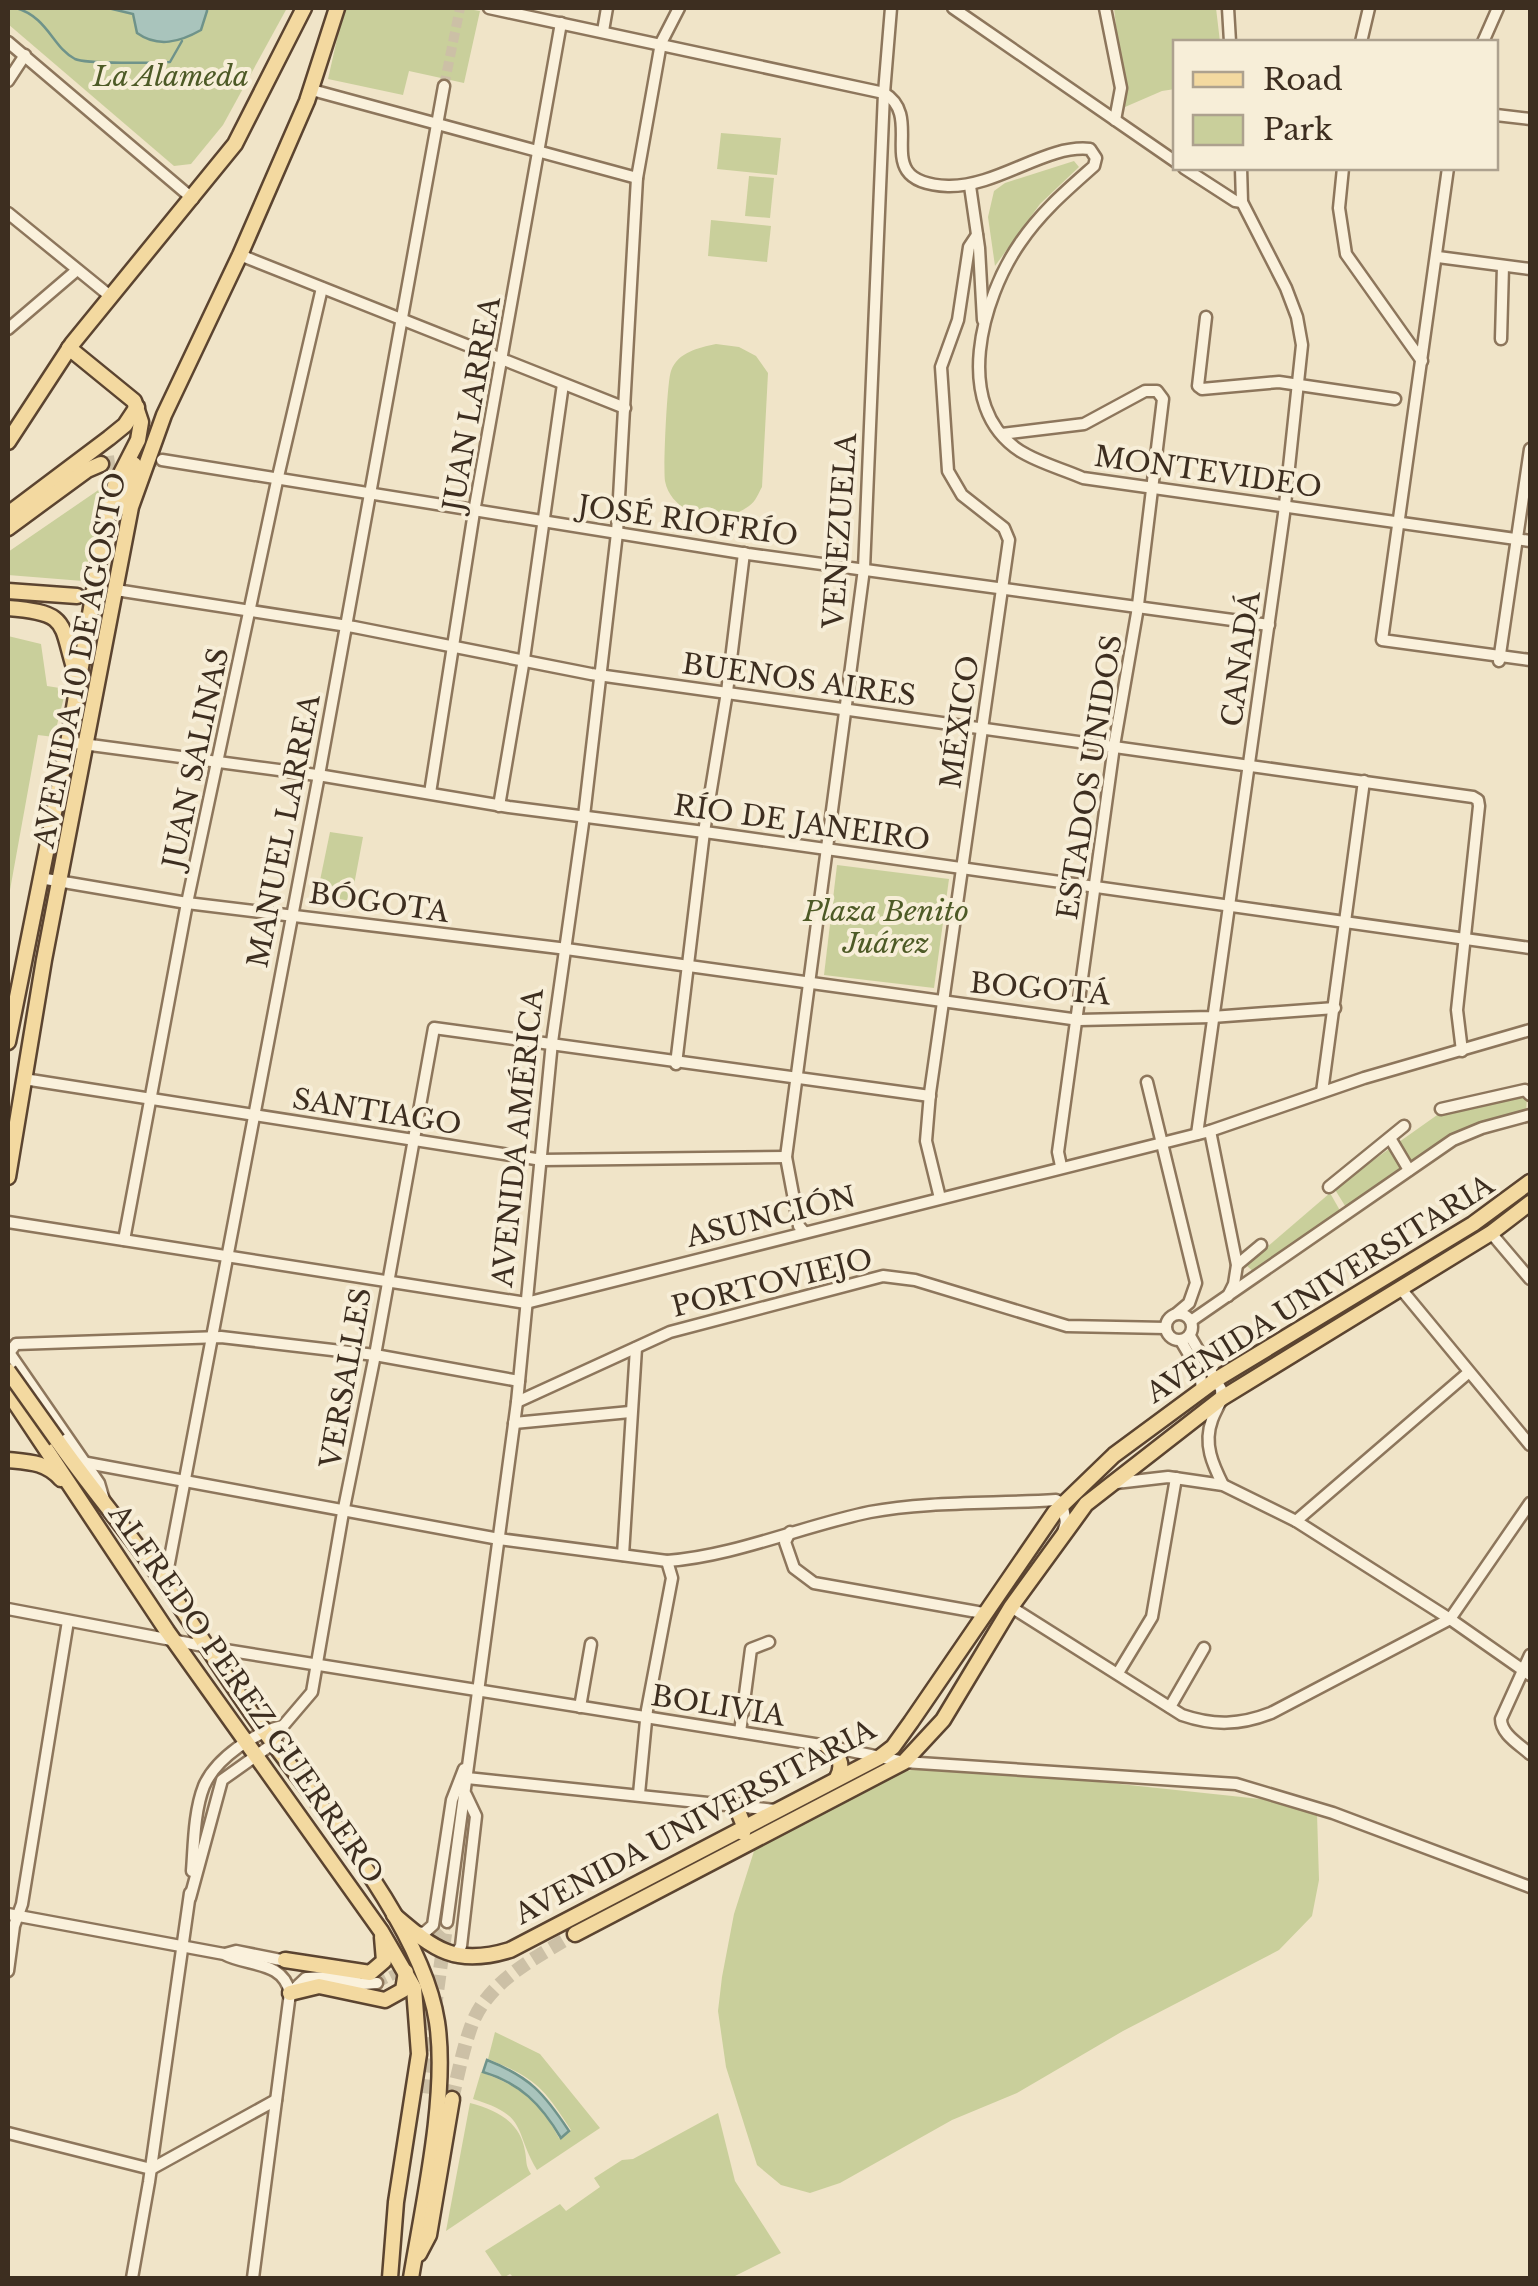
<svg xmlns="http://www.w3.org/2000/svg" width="1538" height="2286" font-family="'Libre Baskerville',serif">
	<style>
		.green { fill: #c9cf9b }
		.water { fill: #a9c4bc; stroke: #6f938a; stroke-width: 2.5 }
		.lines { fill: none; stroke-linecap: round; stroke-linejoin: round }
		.stream { stroke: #6f938a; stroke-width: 2.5 }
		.minor-tunnel { stroke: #ccc0a6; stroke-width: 10; stroke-dasharray: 10 5; stroke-linecap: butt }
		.major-tunnel { stroke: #ccc0a6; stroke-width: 14; stroke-dasharray: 14 7; stroke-linecap: butt }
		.minor-casing { stroke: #8d765c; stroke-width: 15 }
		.major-casing { stroke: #5b4430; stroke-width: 19 }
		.minor { stroke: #faf1dc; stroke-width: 10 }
		.major { stroke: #f3d9a0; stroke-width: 14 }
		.major-bridge-casing { stroke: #5b4430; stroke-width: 19; stroke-linecap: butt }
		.major-bridge { stroke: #f3d9a0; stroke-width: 14 }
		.labels { text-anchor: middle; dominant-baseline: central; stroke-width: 8; stroke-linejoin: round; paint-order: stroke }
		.park-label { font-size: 28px; font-style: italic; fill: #4d5a26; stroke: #f7eed8 }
		.street-label { font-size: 28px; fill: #3d2e20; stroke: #f7eed8 }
	</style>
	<rect width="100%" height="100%" fill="#f0e4c8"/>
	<!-- green -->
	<g class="green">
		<polygon points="8,8 287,8 223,125 191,164 174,166 8,24"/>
		<polygon points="344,8 462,8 480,11 464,83 409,71 403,95 328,79"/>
		<polygon points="1114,8 1216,8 1220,42 1176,42 1175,89 1162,91 1125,107"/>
		<polygon points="721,133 781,138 777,175 717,169"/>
		<polygon points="1074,161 1079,167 1040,204 995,266 988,217 994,191 1005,183"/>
		<polygon points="749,176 774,178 770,218 745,216"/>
		<polygon points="711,220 771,226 767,262 708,256"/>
		<path d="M 716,344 L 739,347 L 756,356 L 768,373 L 762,487 C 758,494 756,501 749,506 C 723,526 672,517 665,481 C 663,470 667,381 671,371 C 678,352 698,348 716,344 Z"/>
		<polygon points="113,480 99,515 83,581 8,575 8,552"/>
		<polygon points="8,636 41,644 47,686 66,689 54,737 38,735 8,901"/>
		<polygon points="330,832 363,837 351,901 317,895"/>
		<polygon points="837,865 949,879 934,988 824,975"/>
		<polygon points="1523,1094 1527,1097 1526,1113 1481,1124 1347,1209 1334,1188 1440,1113"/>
		<polygon points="1330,1193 1342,1214 1256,1274 1246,1265"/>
		<polygon points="919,1768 1026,1774 1289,1802 1317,1813 1319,1880 1312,1916 1279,1950 1123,2031 1017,2093 952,2120 840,2183 810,2193 781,2185 757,2165 726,2067 718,2011 722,1977 734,1914 755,1848 896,1774"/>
		<path d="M 495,2032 L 540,2054 L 600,2128 L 537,2170 C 513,2130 529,2116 473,2099 L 481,2072 C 521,2087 539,2100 559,2138 L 571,2130 C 543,2087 535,2078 488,2059 Z"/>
		<path d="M 470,2103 C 496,2110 520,2121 525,2151 C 527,2161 525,2165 531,2174 L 446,2231 Z"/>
		<polygon points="718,2113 735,2181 781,2253 731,2278 514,2278 510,2274 503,2278 485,2251 560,2204 566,2211 600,2187 594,2178 622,2160 633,2159"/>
	</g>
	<!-- water -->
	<g class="water">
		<path d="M 108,8 L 207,8 L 207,11 L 201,30 C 180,42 158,48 137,33 L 133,14 Z"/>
		<path d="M 487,2060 C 530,2077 544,2093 569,2131 L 561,2138 C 541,2104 520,2083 483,2072 Z"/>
	</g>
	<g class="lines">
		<!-- stream -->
		<path class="stream" d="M 16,8 C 48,17 53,48 75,59 C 86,64 156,63 170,62 L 182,41"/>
		<!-- minor-tunnel -->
		<g class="minor-tunnel">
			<polyline points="444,86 460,8"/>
			<polyline points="377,1983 409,1967 446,1927 447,1922"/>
		</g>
		<!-- major-tunnel -->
		<g class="major-tunnel">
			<polyline points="101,464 130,460 162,460"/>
			<polyline points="88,595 102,586 108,564"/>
			<polyline points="423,2093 446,1927"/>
			<path d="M 452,2099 C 458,2075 463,2048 472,2024 C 489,1980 537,1957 575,1934"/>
		</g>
		<defs>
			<g id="minor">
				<path d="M 489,8 L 884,93 C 928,119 866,183 948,186 C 998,187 1046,144 1090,149 L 1096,158 L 1094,166 C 1067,190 1041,212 1020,243 C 982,298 951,406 1020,451 C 1039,463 1063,469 1083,478 L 1530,541"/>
				<polyline points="953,8 1176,162"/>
				<polyline points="1105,8 1121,88 1115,120"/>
				<polyline points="1228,8 1230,42"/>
				<polyline points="603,31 607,8"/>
				<polyline points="8,42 193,199"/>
				<polyline points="1361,42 1369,8"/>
				<polyline points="1483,42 1498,8"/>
				<polyline points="8,81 25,55"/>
				<polyline points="312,90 637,178"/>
				<polyline points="1496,115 1530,119"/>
				<polyline points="1184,168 1235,201 1242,202"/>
				<polyline points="1343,168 1339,208 1346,254 1422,361"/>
				<polyline points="1448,168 1382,640 1530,660"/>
				<polyline points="970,186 979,248 983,320"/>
				<polyline points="8,213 110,296"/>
				<polyline points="240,255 625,408"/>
				<polyline points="1438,257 1530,269"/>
				<polyline points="1206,317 1198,386 1202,389 1279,382 1395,399"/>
				<polyline points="8,329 77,270"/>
				<polyline points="1501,339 1503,266"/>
				<polyline points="1002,434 1084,424 1145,391 1157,391 1163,399 1137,613 1114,746 1058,1152 1061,1166"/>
				<polyline points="162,460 748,554 1269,625"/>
				<polyline points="116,590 354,627 591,674 1473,797 1478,800 1479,806 1457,1010 1462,1051"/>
				<polyline points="1499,661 1530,449"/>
				<polyline points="68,742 324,776 509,807 712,833 1530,948"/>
				<polyline points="430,793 474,512 561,23"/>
				<polyline points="499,806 524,659 563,384"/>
				<polyline points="40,878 187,903 559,948 1079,1020 1212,1017 1335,1008"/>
				<polyline points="676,1064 704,832 727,692 744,553"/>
				<polyline points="24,1079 542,1160 786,1157"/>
				<polyline points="1147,1082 1196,1283 1189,1303 1176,1314"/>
				<polyline points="1322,1092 1364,781"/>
				<polyline points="1441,1109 1525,1090 1530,1095"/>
				<polyline points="1210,1131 1237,1265 1234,1284 1228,1296"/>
				<polyline points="1197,1134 1284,514 1302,345 1297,317 1286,288 1242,202 1241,168"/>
				<polyline points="1390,1138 1409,1170"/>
				<polyline points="1329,1187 1404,1126"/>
				<polyline points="940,1198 926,1141 930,1093 1009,540 1004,528 962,495 948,471 941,367 958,320 969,247 977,235"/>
				<polyline points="8,1222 526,1303 1210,1131 1364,1078 1530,1030"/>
				<polyline points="804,1232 799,1226 786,1157 864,569 884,93 891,8"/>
				<polyline points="1491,1233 1530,1279"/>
				<polyline points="124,1240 187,903 277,481 322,288"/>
				<polyline points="1237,1265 1261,1245"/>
				<polyline points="1401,1289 1530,1445"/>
				<circle cx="1179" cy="1327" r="13"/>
				<polyline points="1191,1321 1453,1140 1482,1128 1530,1115"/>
				<path d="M 1190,1336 L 1221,1389 C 1223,1403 1216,1408 1212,1420 C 1203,1444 1213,1465 1223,1485"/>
				<polyline points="1181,1341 1200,1373 1202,1389"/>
				<polyline points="8,1351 99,1483 104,1500"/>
				<polyline points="9,1353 16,1344 221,1337 375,1355 519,1381"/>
				<polyline points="517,1402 670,1332 883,1276 915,1280 1067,1326 1166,1328"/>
				<polyline points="514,1423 630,1412"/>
				<path d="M 71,1460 L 499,1539 L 667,1561 C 735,1556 802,1526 870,1512 C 927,1501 996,1504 1056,1500 L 1062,1503 L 1066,1522 L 1063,1533"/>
				<polyline points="1116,1483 1168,1477 1223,1485 1296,1521 1450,1619 1530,1675"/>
				<polyline points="1296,1521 1468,1373"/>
				<polyline points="790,1532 785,1542 794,1568 814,1583 983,1613"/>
				<polyline points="623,1555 636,1348"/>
				<polyline points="165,1584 319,775 444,86"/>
				<path d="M 1011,1607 L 1182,1715 C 1214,1726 1240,1725 1271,1713 L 1450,1619 L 1530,1503"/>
				<polyline points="8,1609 219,1649 827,1746 904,1762 1236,1784 1333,1813 1530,1887"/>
				<path d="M 1530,1655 L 1501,1719 C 1501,1734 1519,1744 1530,1754"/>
				<polyline points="1118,1673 1152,1617 1176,1478"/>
				<polyline points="580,1707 591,1644"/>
				<polyline points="1170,1707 1204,1648"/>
				<polyline points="740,1732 751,1649 769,1642"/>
				<polyline points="467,1778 775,1810"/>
				<polyline points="639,1794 647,1710 672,1578 667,1561"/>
				<path d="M 192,1871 C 194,1845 194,1811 204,1786 C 216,1758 255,1732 283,1726"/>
				<polyline points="190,1898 222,1780 274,1743 283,1726 312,1692 342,1518 375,1355 434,1028 930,1096"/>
				<path d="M 8,1914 L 224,1954 C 248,1967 283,1960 290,1993"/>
				<polyline points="447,1922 517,1402 552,1042 584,816 617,533 637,178 661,43 679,8"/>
				<polyline points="414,1932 424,1933 433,1925 452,1800 464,1769"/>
				<polyline points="225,1954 236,1951 291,1962"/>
				<polyline points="454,1956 461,1946 476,1816 466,1795"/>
				<polyline points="8,1971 14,1926 22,1904 68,1621"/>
				<polyline points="326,1976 363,1984 377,1983"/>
				<polyline points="8,2133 151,2169 276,2100"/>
				<polyline points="132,2278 149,2182 190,1893"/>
				<polyline points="253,2278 290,1993 306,1978 328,1977"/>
			</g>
			<g id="major">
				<polyline points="8,442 72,344 235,144 304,8"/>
				<polyline points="117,510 134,464"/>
				<polyline points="8,514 109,438 125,425 137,407"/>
				<polyline points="8,528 87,470 101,464"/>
				<polyline points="8,591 77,596"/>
				<path d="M 8,608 C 72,613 59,623 77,677"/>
				<polyline points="8,1042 68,743 104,532 115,485 138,440 141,422 134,401 69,348"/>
				<polyline points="8,1177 44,960 131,507 164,415 240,255 307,101 337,8"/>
				<polyline points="8,1392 167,1631 381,1931 414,1988 419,2054 396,2202 390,2278"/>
				<path d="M 57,1440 C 92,1490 132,1536 166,1586 C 198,1632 227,1679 260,1725 C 318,1806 422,1924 437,2022 C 448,2094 423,2205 411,2278"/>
				<path d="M 8,1460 C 29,1462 46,1462 61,1479"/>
				<path d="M 827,1746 C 838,1756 845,1763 837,1778"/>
				<polyline points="736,1806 744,1826 743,1833"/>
				<path d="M 394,1915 C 434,1949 454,1967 510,1950 L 880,1757 L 893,1747 L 911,1722 L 1055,1512 L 1114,1455 L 1217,1379 L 1473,1224 L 1530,1182"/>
				<polyline points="575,1934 904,1762 943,1720 1011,1607 1086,1504 1222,1398 1491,1233 1530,1203"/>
				<polyline points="285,1960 370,1973 384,1961 382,1937"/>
				<polyline points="290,1993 319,1986 385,2000 403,1990 406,1972"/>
				<polyline points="419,2254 429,2235 452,2099"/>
			</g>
		</defs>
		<!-- minor casing -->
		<use href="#minor" class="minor-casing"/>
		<!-- major casing -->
		<use href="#major" class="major-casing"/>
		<!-- minor -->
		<use href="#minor" class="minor"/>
		<!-- major -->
		<use href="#major" class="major"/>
		<defs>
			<polyline id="major-bridge" points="8,1371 57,1440"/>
		</defs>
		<!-- major-bridge casing -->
		<use href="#major-bridge" class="major-bridge-casing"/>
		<!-- major-bridge -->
		<use href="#major-bridge" class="major-bridge"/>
	</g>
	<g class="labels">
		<!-- park labels -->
		<g class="park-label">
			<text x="171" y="76">La Alameda</text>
			<text x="886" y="911">Plaza Benito<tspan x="886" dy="32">Juárez</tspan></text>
		</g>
		<!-- street labels -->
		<g class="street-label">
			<text transform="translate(472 404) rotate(-80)">JUAN LARREA</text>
			<text transform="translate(1208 472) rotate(8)">MONTEVIDEO</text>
			<text transform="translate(688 521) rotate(8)">JOSÉ RIOFRÍO</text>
			<text transform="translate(840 531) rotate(-86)">VENEZUELA</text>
			<text transform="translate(1241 659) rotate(-82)">CANADÁ</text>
			<text transform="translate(80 660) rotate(-79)">AVENIDA 10 DE AGOSTO</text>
			<text transform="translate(799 680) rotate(8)">BUENOS AIRES</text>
			<text transform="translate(960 722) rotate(-82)">MÉXICO</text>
			<text transform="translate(196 758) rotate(-78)">JUAN SALINAS</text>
			<text transform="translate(1090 777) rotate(-81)">ESTADOS UNIDOS</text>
			<text transform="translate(802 823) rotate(8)">RÍO DE JANEIRO</text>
			<text transform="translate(284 831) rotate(-79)">MANUEL LARREA</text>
			<text transform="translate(379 903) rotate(8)">BÓGOTA</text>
			<text transform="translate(1040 989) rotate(5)">BOGOTÁ</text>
			<text transform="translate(377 1112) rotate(9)">SANTIAGO</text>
			<text transform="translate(518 1138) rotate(-84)">AVENIDA AMÉRICA</text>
			<text transform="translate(771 1217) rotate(-14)">ASUNCIÓN</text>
			<text transform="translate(772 1283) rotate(-14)">PORTOVIEJO</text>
			<text transform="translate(1320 1289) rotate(-32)">AVENIDA UNIVERSITARIA</text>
			<text transform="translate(346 1378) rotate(-80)">VERSALLES</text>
			<text transform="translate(246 1694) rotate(55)">ALFREDO PEREZ GUERRERO</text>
			<text transform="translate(718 1706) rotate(9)">BOLIVIA</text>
			<text transform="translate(695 1822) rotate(-28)">AVENIDA UNIVERSITARIA</text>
		</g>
	</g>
	<!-- border -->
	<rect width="1538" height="2286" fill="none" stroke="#3d2e20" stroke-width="20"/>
	<!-- legend -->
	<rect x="1173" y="40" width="325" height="130" fill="#f7eed8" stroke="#ada18e" stroke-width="2.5"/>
	<rect x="1193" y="72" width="50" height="15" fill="#f3d9a0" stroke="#ada18e" stroke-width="2.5"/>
	<text x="1263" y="90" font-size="30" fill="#3d2e20">Road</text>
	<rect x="1193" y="115" width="50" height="30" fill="#c9cf9b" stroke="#ada18e" stroke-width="2.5"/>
	<text x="1263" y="140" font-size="30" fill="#3d2e20">Park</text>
</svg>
